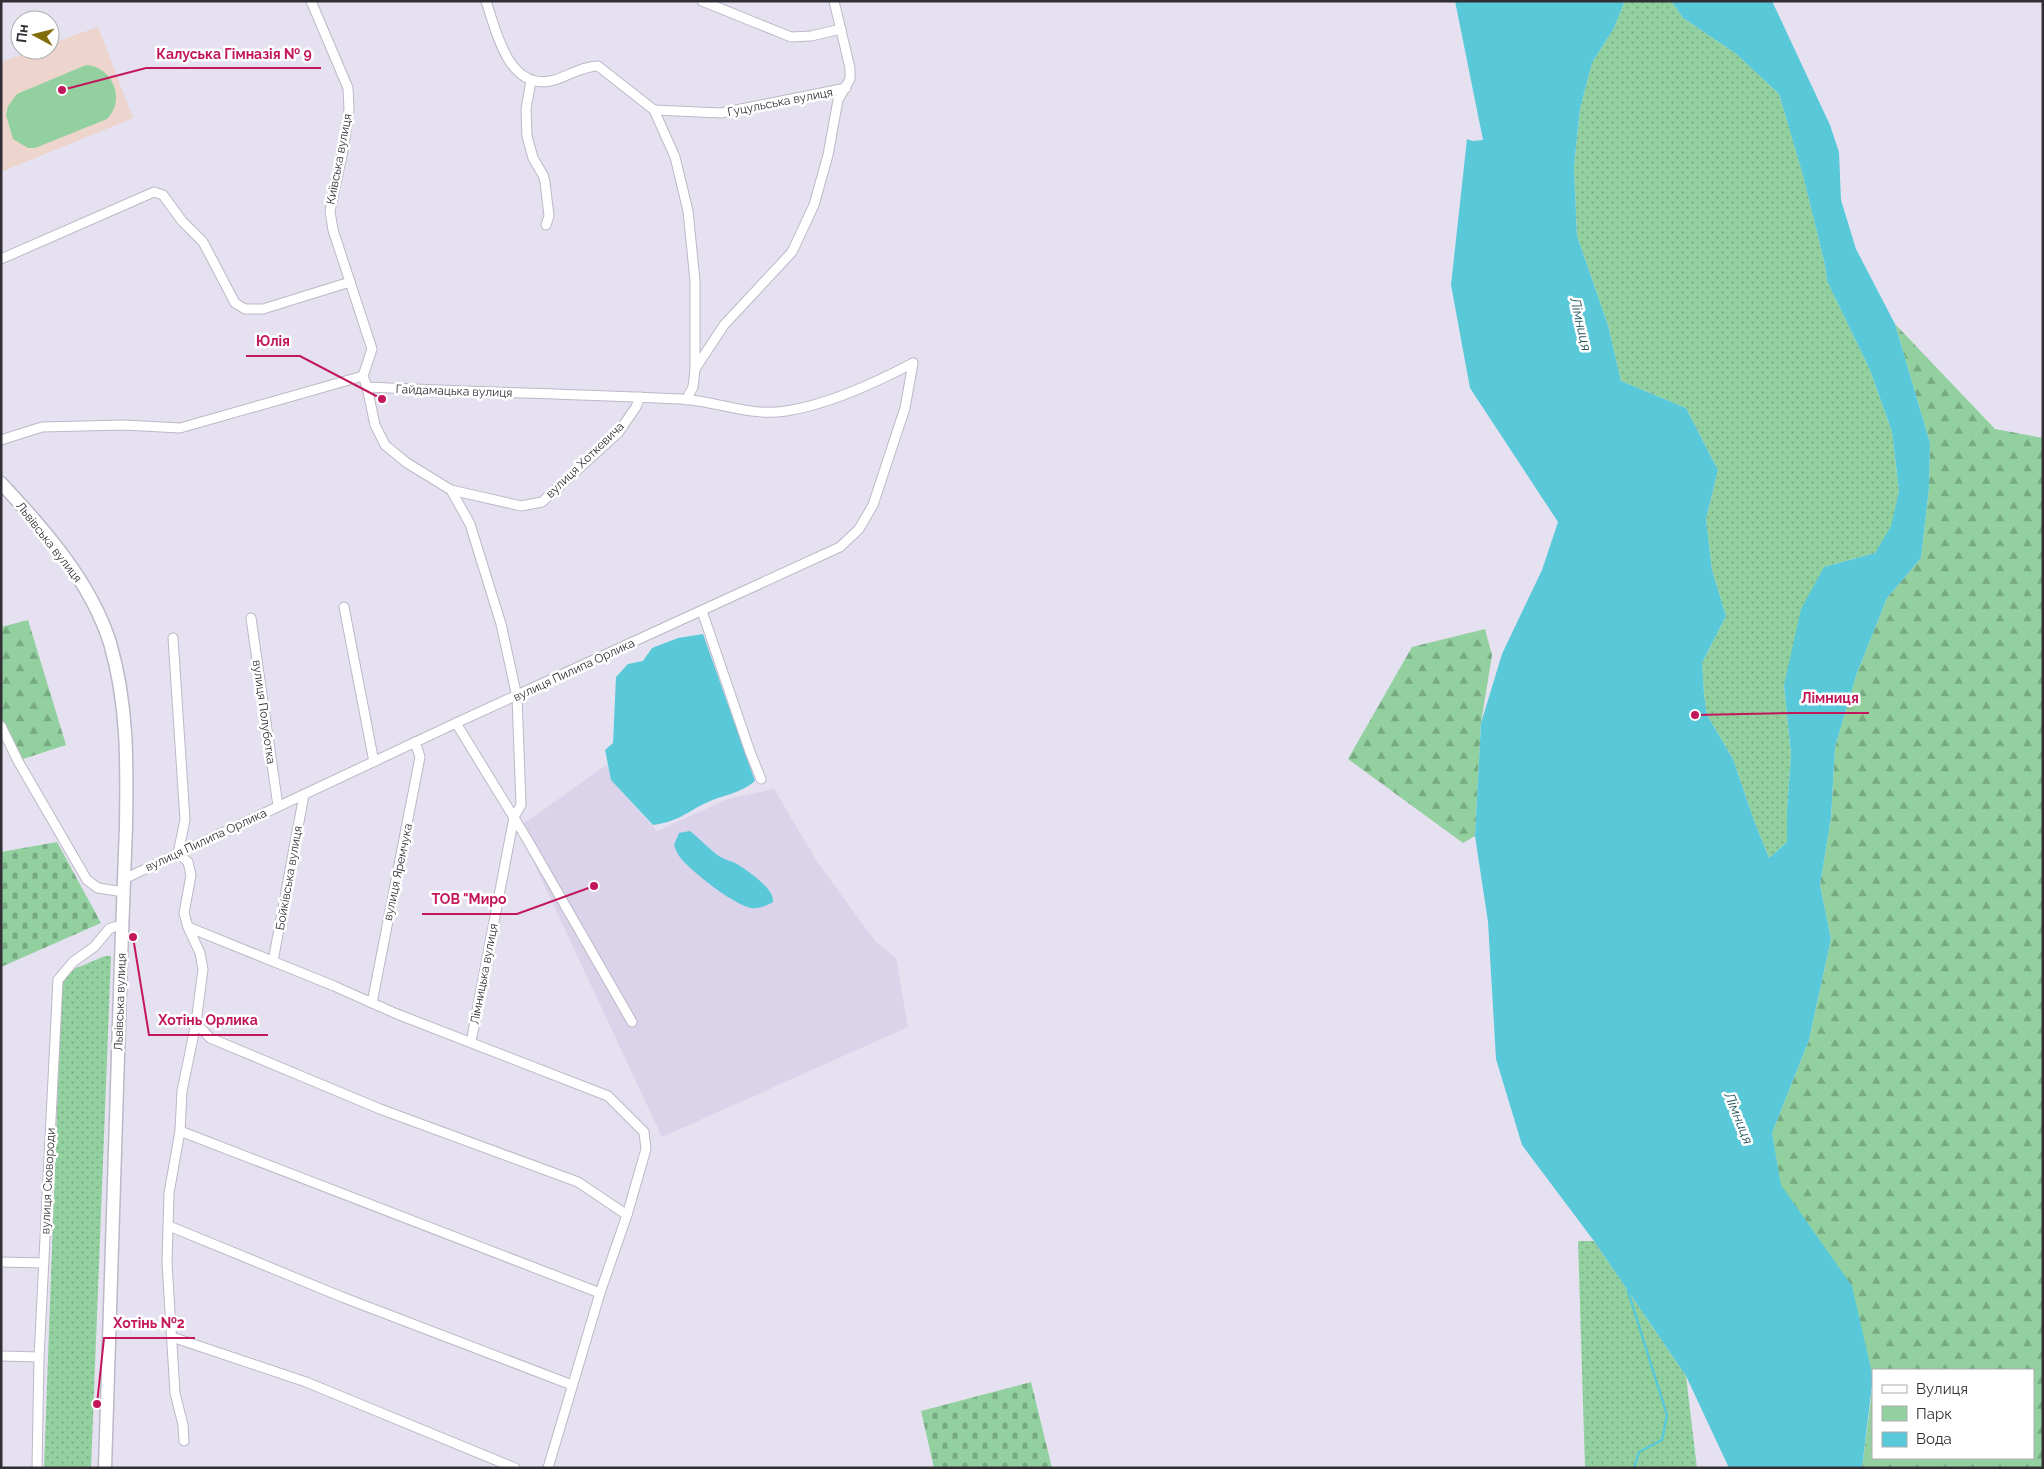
<svg xmlns="http://www.w3.org/2000/svg" width="2044" height="1469" font-family="Raleway,sans-serif">
	<style>
		.built { fill: #dad3e9 }
		.education { fill: #edd4cc }
		.green { fill: url(#green-dots) }
		.forest { fill: url(#forest-firs) }
		.cemetery { fill: url(#cemetery-stones) }
		.pitch { fill: #92d19f }
		.water { fill: #59c9da }
		.lines { fill: none; stroke-linecap: round; stroke-linejoin: round }
		.stream { stroke: #59c9da; stroke-width: 2.5 }
		.street-casing { stroke: #bdb8c7; stroke-width: 11 }
		.primary-casing { stroke: #bdb8c7; stroke-width: 15 }
		.street { stroke: #fff; stroke-width: 9 }
		.primary { stroke: #fff; stroke-width: 12 }
		.labels { text-anchor: middle; dominant-baseline: central; stroke-width: 5; stroke-linejoin: round; paint-order: stroke }
		.street-label { font-size: 12px; fill: #312f35; stroke: #fff }
		.water-label { font-size: 14px; font-style: italic; fill: #23545b; stroke: #fff }
		.leader { fill: none; stroke: #c2185b; stroke-width: 2 }
		.callout-dot { fill: #c2185b; stroke: #fff; stroke-width: 2 }
		.callout-label { font-size: 14px; text-anchor: middle; font-weight: bold; fill: #c2185b; stroke: #fff; stroke-width: 5; stroke-linejoin: round; paint-order: stroke }
	</style>
	<defs>
		<pattern id="green-dots" width="8" height="8" patternUnits="userSpaceOnUse" patternTransform="scale(1.25)"><rect width="8" height="8" fill="#92d19f"/><path d="M2 2h.1M6 6h.1" fill="none" stroke="#78aa82" stroke-width="1.8" stroke-linecap="round"/></pattern>
		<pattern id="forest-firs" width="22" height="20" patternUnits="userSpaceOnUse" patternTransform="scale(1.25)"><rect width="22" height="20" fill="#92d19f"/><path d="M5 1l3.5 6h-7zM16 11l3.5 6h-7z" fill="#78aa82"/></pattern>
		<pattern id="cemetery-stones" width="16" height="16" patternUnits="userSpaceOnUse" patternTransform="scale(1.25)"><rect width="16" height="16" fill="#92d19f"/><path d="M2 7V4a2 2 0 0 1 4 0v3zM10 15v-3a2 2 0 0 1 4 0v3z" fill="#78aa82"/></pattern>
	</defs>
	<rect width="100%" height="100%" fill="#e6e1f0"/>
	<!-- built -->
	<polygon class="built" points="607,764 611,780 657,831 728,799 774,789 818,863 875,941 896,958 908,1027 662,1137 517,827 538,814"/>
	<!-- education -->
	<polygon class="education" points="98,27 133,118 1,172 1,62 35,50 50,50 50,44"/>
	<!-- green -->
	<g class="green">
		<polygon points="1625,1 1671,1 1683,18 1735,53 1779,94 1803,174 1825,265 1827,281 1870,370 1892,432 1899,491 1892,526 1875,553 1824,567 1784,685 1791,755 1787,810 1787,842 1769,858 1755,823 1733,759 1707,715 1704,693 1702,663 1726,616 1712,570 1706,519 1718,470 1686,408 1621,381 1608,325 1577,236 1574,167 1580,109 1592,63 1614,28"/>
		<polygon points="105,956 111,956 91,1468 44,1468 62,974"/>
		<polygon points="1578,1241 1594,1241 1686,1376 1697,1468 1585,1468"/>
	</g>
	<!-- forest -->
	<g class="forest">
		<polygon points="1895,324 1995,429 2043,438 2043,1468 1862,1468 1873,1383 1873,1458 2033,1458 2033,1370 1873,1370 1873,1377 1851,1286 1780,1185 1772,1133 1809,1040 1831,939 1820,885 1831,818 1835,747 1857,673 1887,598 1921,558 1929,488 1930,443"/>
		<polygon points="28,620 66,745 14,762 1,723 1,627"/>
		<polygon points="1485,629 1492,655 1481,723 1475,836 1463,843 1348,759 1412,647"/>
	</g>
	<!-- cemetery -->
	<g class="cemetery">
		<polygon points="57,842 101,923 1,967 1,852"/>
		<polygon points="1031,1382 1052,1468 934,1468 921,1411"/>
	</g>
	<!-- pitch -->
	<path class="pitch" d="M 86,65 C 113,67 126,100 107,119 L 35,148 L 28,148 L 13,139 L 6,115 L 8,106 L 17,94 Z"/>
	<!-- water -->
	<g class="water">
		<polygon points="1455,1 1625,1 1614,28 1592,63 1580,109 1574,167 1577,236 1608,325 1621,381 1686,408 1718,470 1706,519 1712,570 1726,616 1702,663 1704,693 1707,715 1733,759 1755,823 1769,858 1787,842 1787,810 1791,755 1784,685 1801,609 1824,567 1875,553 1891,526 1899,491 1892,432 1870,370 1827,281 1825,265 1803,175 1779,94 1735,53 1683,18 1671,1 1772,1 1830,125 1839,152 1841,200 1856,249 1895,324 1930,443 1929,488 1921,558 1887,598 1857,673 1835,747 1831,818 1820,885 1831,939 1809,1040 1772,1133 1781,1185 1852,1286 1873,1377 1862,1468 1729,1468 1686,1376 1594,1241 1522,1145 1496,1059 1488,922 1475,836 1481,723 1502,654 1542,570 1558,522 1470,388 1451,285 1467,139 1473,141 1483,140"/>
		<path d="M 703,634 L 755,781 C 742,793 723,795 708,802 C 686,812 678,822 653,825 L 611,780 L 605,750 L 613,743 L 616,677 L 628,664 L 643,661 L 652,648 L 678,638 Z"/>
		<path d="M 690,831 C 700,839 709,849 719,856 C 725,860 732,861 737,864 C 748,871 775,889 773,902 C 766,906 758,909 751,908 C 734,905 689,870 679,856 C 677,853 675,848 674,845 L 679,833 Z"/>
	</g>
	<g class="lines">
		<!-- stream -->
		<polyline class="stream" points="1628,1291 1667,1415 1662,1440 1639,1452 1634,1468"/>
		<defs>
			<g id="street">
				<polyline points="311,1 348,88 349,109 344,146 330,211 333,230 372,349 363,376"/>
				<path d="M 486,1 C 496,31 508,89 550,81 C 566,78 581,66 598,66 L 654,110 L 675,157 L 688,211 L 695,281 L 695,369 L 693,387 L 686,400"/>
				<polyline points="702,1 791,37 811,36 841,29"/>
				<polyline points="531,81 526,109 527,136 533,158 543,175 545,182 549,216 546,225"/>
				<polyline points="654,110 721,113 846,88"/>
				<polyline points="1,259 154,192 163,195 182,221 203,242 235,303 245,309 263,309 350,282"/>
				<polyline points="695,369 724,325 792,252 814,205 828,155 838,100 850,79 850,68 834,1"/>
				<path d="M 363,376 L 367,387 C 472,392 577,394 681,399 C 717,401 750,417 786,411 C 826,405 877,382 913,363"/>
				<polyline points="367,387 375,425 385,445 407,463 451,490 521,506 542,502 618,433 636,407 640,397"/>
				<polyline points="1,440 42,427 124,425 180,428 363,376"/>
				<polyline points="451,490 470,524 501,624 517,697 521,805 514,817 471,1042"/>
				<polyline points="344,607 374,762"/>
				<polyline points="702,611 750,752 761,779"/>
				<polyline points="251,618 278,806"/>
				<polyline points="173,638 185,820 178,853 188,862 191,875 184,913 188,927 334,986 397,1014 608,1096 644,1132 646,1149 627,1215 600,1293 548,1468"/>
				<polyline points="456,723 527,839 632,1022"/>
				<polyline points="1,726 18,761 87,880 98,888 124,892"/>
				<polyline points="124,879 456,723 840,547 859,529 873,505 905,408 913,363"/>
				<polyline points="273,961 304,795"/>
				<polyline points="372,1003 420,757 415,742"/>
				<polyline points="196,1023 210,1038 380,1109 578,1182 627,1215"/>
				<polyline points="180,1131 600,1293"/>
				<polyline points="169,1226 342,1297 572,1385"/>
				<polyline points="1,1262 44,1263"/>
				<polyline points="172,1337 306,1382 515,1468"/>
				<polyline points="1,1356 39,1357"/>
				<polyline points="184,1441 183,1425 175,1393 167,1263 169,1193 180,1131 182,1091 196,1023 203,969 200,953 188,927"/>
				<polyline points="37,1468 39,1357 58,980 73,962 94,947 109,929 114,927 122,926"/>
			</g>
			<path id="primary" d="M 1,483 C 44,529 91,582 110,643 C 128,705 127,763 126,826 C 124,871 123,915 121,960 C 116,1129 111,1298 105,1468"/>
		</defs>
		<!-- street casing -->
		<use href="#street" class="street-casing"/>
		<!-- primary casing -->
		<use href="#primary" class="primary-casing"/>
		<!-- street -->
		<use href="#street" class="street"/>
		<!-- primary -->
		<use href="#primary" class="primary"/>
	</g>
	<g class="labels">
		<!-- street labels -->
		<g class="street-label">
			<text transform="translate(780 102) rotate(-11)">Гуцульська вулиця</text>
			<text transform="translate(339 159) rotate(-79)">Київська вулиця</text>
			<text transform="translate(454 391) rotate(2)">Гайдамацька вулиця</text>
			<text transform="translate(585 460) rotate(-44)">вулиця Хоткевича</text>
			<text transform="translate(49 542) rotate(52)">Львівська вулиця</text>
			<text transform="translate(574 670) rotate(-25)">вулиця Пилипа Орлика</text>
			<text transform="translate(264 712) rotate(82)">вулиця Полуботка</text>
			<text transform="translate(206 840) rotate(-25)">вулиця Пилипа Орлика</text>
			<text transform="translate(398 872) rotate(-78)">вулиця Яремчука</text>
			<text transform="translate(289 878) rotate(-80)">Бойківська вулиця</text>
			<text transform="translate(484 974) rotate(-79)">Лімницька вулиця</text>
			<text transform="translate(120 1002) rotate(-88)">Львівська вулиця</text>
			<text transform="translate(48 1181) rotate(-87)">вулиця Сковороди</text>
		</g>
		<!-- water labels -->
		<g class="water-label">
			<text transform="translate(1581 324) rotate(77)">Лімниця</text>
			<text transform="translate(1739 1118) rotate(68)">Лімниця</text>
		</g>
	</g>
	<!-- callouts -->
	<path class="leader" d="M62 90L146 68H321M382 399L300 356H246M1695 715L1792 713H1869M594 886L517 914H422M133 937L149 1035H268M97 1404L104 1338H195"/>
	<g class="callout-dot">
		<circle cx="62" cy="90" r="5"/>
		<circle cx="382" cy="399" r="5"/>
		<circle cx="1695" cy="715" r="5"/>
		<circle cx="594" cy="886" r="5"/>
		<circle cx="133" cy="937" r="5"/>
		<circle cx="97" cy="1404" r="5"/>
	</g>
	<g class="callout-label">
		<text x="234" y="59">Калуська Гімназія № 9</text>
		<text x="273" y="346">Юлія</text>
		<text x="1830" y="703">Лімниця</text>
		<text x="469" y="904">ТОВ "Миро</text>
		<text x="208" y="1025">Хотінь Орлика</text>
		<text x="149" y="1328">Хотінь №2</text>
	</g>
	<!-- border -->
	<rect width="2044" height="1469" fill="none" stroke="#312f35" stroke-width="5"/>
	<!-- legend -->
	<rect x="1872" y="1369" width="162" height="90" fill="#ffffff" stroke="#adacae"/>
	<rect x="1882" y="1385" width="25" height="8" fill="#ffffff" stroke="#adacae"/>
	<text x="1916" y="1394" font-size="15" fill="#312f35">Вулиця</text>
	<rect x="1882" y="1406" width="25" height="15" fill="#92d19f" stroke="#adacae"/>
	<text x="1916" y="1419" font-size="15" fill="#312f35">Парк</text>
	<rect x="1882" y="1432" width="25" height="15" fill="#59c9da" stroke="#adacae"/>
	<text x="1916" y="1444" font-size="15" fill="#312f35">Вода</text>
	<!-- north arrow -->
	<g transform="translate(35 35) rotate(277)"><circle r="24" fill="#ffffff" stroke="#adacae"/>
	<path d="M0-4L9 19L0 12L-9 19Z" fill="#806e0b"/>
	<text y="-8" font-size="14" font-weight="bold" text-anchor="middle" fill="#312f35">Пн</text>
	</g>
</svg>
